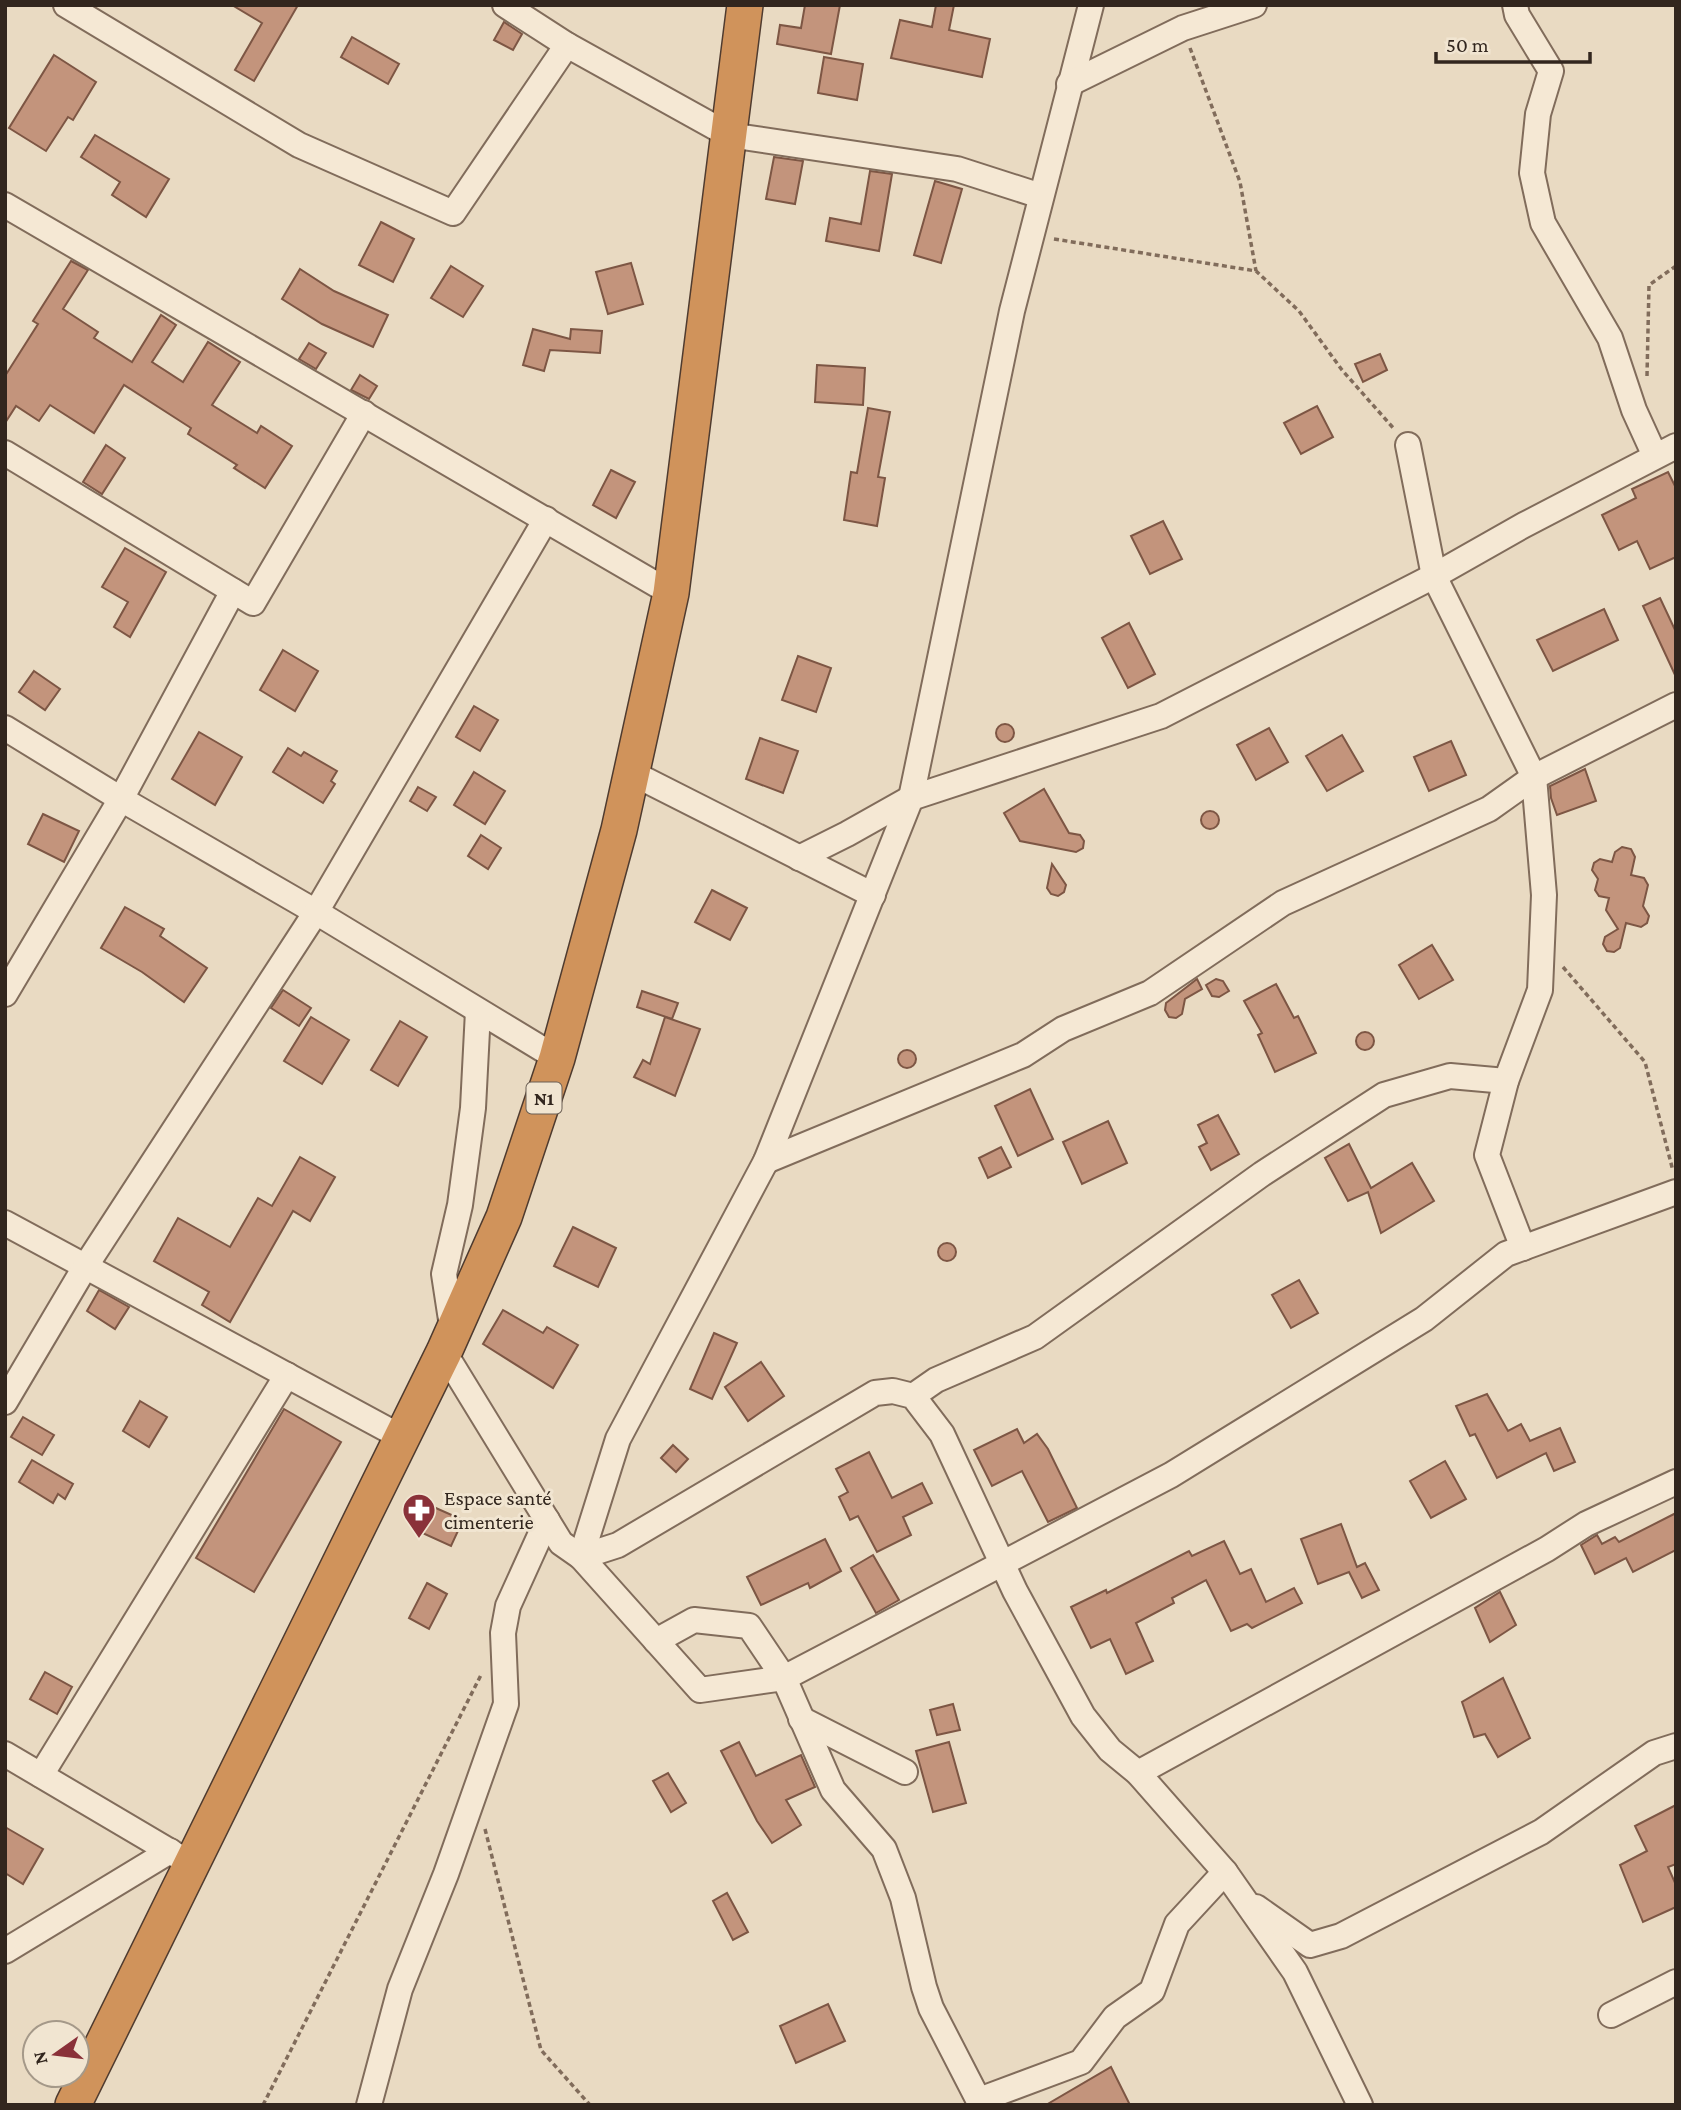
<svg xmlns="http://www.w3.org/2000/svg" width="1681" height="2110" font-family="'Crimson Pro',serif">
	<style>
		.building { fill: #c3947c; stroke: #7d5644; stroke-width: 2 }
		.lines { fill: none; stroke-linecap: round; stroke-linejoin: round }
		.minor-casing { stroke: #816c5b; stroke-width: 28 }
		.highway-casing { stroke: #4f3b2f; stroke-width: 38 }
		.path { stroke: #816c5b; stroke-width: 3.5; stroke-dasharray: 5 3.5; stroke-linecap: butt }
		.minor { stroke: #f5e8d4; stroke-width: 24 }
		.highway { stroke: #d0935b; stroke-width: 35 }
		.labels { text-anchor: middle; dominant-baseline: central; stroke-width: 6; stroke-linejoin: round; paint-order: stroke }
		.shield { fill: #f1e5d1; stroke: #6b5f54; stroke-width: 2 }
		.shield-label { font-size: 19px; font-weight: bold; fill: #32261e }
		.poi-label { font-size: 21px; fill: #32261e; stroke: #f1e5d1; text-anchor: start }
	</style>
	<rect width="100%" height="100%" fill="#e9dac2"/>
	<!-- building -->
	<g class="building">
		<polygon points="232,5 298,5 254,81 235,70 262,23"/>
		<polygon points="805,5 840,5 831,54 777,44 780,25 801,28"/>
		<polygon points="936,5 954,5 949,30 990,39 982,77 891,58 900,20 932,27"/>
		<polygon points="504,22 522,34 513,50 494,40"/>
		<polygon points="352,37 399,64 388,84 341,57"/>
		<polygon points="54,55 96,82 73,120 68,117 46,151 9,128"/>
		<polygon points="824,57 863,64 857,100 818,93"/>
		<polygon points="95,135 169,179 146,217 112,195 120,182 81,157"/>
		<polygon points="774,157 803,161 795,204 766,199"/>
		<polygon points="870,171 892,174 879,251 826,241 830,218 861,224"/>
		<polygon points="935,181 962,189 941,263 914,255"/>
		<polygon points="381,222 414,239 393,282 359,265"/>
		<polygon points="71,261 88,270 63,309 98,332 94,338 132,362 161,315 176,325 152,362 183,382 208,342 240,362 212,405 257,433 261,426 292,446 265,488 234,468 237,465 188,434 191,428 124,385 94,433 50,405 39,421 16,406 5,423 5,376 38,324 33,321"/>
		<polygon points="631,263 643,304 608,314 596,272"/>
		<polygon points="451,266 483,286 463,317 431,298"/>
		<polygon points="300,269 334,291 388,315 373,347 322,324 282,299"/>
		<polygon points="533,329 570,339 571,329 602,331 600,353 550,350 544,371 523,365"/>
		<polygon points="309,343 326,353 316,369 299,359"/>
		<polygon points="1380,354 1387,370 1363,382 1355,364"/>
		<polygon points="817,365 865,368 863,405 815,402"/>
		<polygon points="360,375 377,386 369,399 351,390"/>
		<polygon points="1317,406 1333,437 1301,454 1284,423"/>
		<polygon points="868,408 890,412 878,477 885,478 877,526 844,520 851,472 857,473"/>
		<polygon points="106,445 125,458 102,494 83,482"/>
		<polygon points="611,470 635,482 616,518 593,505"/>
		<polygon points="1668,472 1676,488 1676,557 1650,569 1637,541 1619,550 1602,515 1636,498 1632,489"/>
		<polygon points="1163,521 1182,559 1150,574 1131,536"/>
		<polygon points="125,548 166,572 130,637 114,627 128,602 102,587"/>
		<polygon points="1660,598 1676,632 1676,677 1643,606"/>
		<polygon points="1604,609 1618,640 1553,671 1537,640"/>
		<polygon points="1129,623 1155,674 1128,688 1102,638"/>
		<polygon points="283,650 318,671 295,711 260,690"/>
		<polygon points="798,656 831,668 816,712 782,700"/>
		<polygon points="34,671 60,689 45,710 19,692"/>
		<polygon points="474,706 498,720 480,751 456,737"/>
		<circle cx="1005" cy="733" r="9"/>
		<polygon points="1269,728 1288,762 1256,780 1237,745"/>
		<polygon points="199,732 242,757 215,805 172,779"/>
		<polygon points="1342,735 1363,771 1327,791 1306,756"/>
		<polygon points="760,738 798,751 783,793 746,779"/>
		<polygon points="1451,741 1466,775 1429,791 1414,757"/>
		<polygon points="288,748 301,756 304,752 337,771 331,781 335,784 323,803 273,772"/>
		<polygon points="1585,769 1596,801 1557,815 1551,798 1550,786"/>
		<polygon points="474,772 505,791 485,824 454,805"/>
		<polygon points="418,787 436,797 427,811 410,801"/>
		<polygon points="1044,789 1069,833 1080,835 1084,841 1083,848 1076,852 1020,841 1004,813"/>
		<circle cx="1210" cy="820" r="9"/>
		<polygon points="43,814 79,831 64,862 28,844"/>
		<polygon points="481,835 501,848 488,869 468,856"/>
		<polygon points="1622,847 1631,849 1635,857 1631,875 1644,878 1648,885 1643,906 1649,916 1647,923 1641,927 1626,923 1620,948 1614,952 1607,951 1603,944 1605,937 1618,929 1606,910 1609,898 1599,896 1595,890 1598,879 1592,870 1594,863 1600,859 1612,862 1615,852"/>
		<polygon points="1052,864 1066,885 1064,892 1058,896 1051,894 1047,888"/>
		<polygon points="712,890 747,908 730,940 695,922"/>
		<polygon points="125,907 164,929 160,936 207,968 184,1002 142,972 101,948"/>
		<polygon points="1432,945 1453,980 1419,999 1399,965"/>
		<polygon points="1197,979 1202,989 1185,999 1182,1014 1176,1018 1169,1017 1165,1010 1166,1003"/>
		<polygon points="1216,979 1223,981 1229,991 1219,997 1212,996 1206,985"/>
		<polygon points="1276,984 1294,1018 1298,1016 1316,1053 1275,1072 1258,1035 1262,1033 1244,1001"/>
		<polygon points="283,990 311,1008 299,1026 271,1008"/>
		<polygon points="642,991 678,1003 672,1019 637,1007"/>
		<polygon points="311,1017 349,1040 322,1084 284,1061"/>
		<polygon points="665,1017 700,1029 675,1096 634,1077 643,1060 650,1064"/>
		<polygon points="400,1021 427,1037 398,1086 371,1070"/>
		<circle cx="1365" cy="1041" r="9"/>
		<circle cx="907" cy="1059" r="9"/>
		<polygon points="1030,1089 1053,1139 1018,1156 995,1106"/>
		<polygon points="1218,1115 1239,1154 1211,1170 1199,1147 1207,1143 1198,1125"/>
		<polygon points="1108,1121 1127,1163 1082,1184 1063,1142"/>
		<polygon points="1349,1144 1371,1188 1412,1163 1434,1201 1381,1233 1368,1192 1348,1201 1325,1158"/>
		<polygon points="1001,1147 1011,1167 988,1178 979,1158"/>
		<polygon points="300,1157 335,1177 310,1221 293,1211 230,1322 202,1305 209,1292 154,1261 178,1218 230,1247 258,1198 272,1206"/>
		<polygon points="573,1227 616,1248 598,1287 554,1266"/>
		<circle cx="947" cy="1252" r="9"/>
		<polygon points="1299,1280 1318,1313 1291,1328 1272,1295"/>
		<polygon points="99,1290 129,1307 115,1329 87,1311"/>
		<polygon points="503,1310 543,1333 547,1327 578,1345 553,1388 483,1344"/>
		<polygon points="714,1333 737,1343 712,1399 690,1389"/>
		<polygon points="761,1362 784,1396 748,1421 725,1387"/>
		<polygon points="1487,1394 1508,1431 1521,1424 1530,1441 1560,1428 1575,1462 1554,1471 1546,1453 1497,1478 1475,1434 1470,1436 1456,1406"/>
		<polygon points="140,1401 167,1417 149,1447 123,1431"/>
		<polygon points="284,1409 341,1442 254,1592 196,1558"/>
		<polygon points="23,1417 54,1435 42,1455 11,1437"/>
		<polygon points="1017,1429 1024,1443 1037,1434 1048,1449 1077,1508 1048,1522 1022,1471 992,1486 974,1450"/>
		<polygon points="673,1445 688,1459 676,1472 661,1458"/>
		<polygon points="869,1452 892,1498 922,1483 932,1503 903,1517 911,1535 877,1552 858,1516 850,1520 839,1497 848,1492 836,1469"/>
		<polygon points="32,1460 73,1484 65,1499 58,1494 53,1503 19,1482"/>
		<polygon points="1445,1461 1466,1499 1431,1518 1410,1481"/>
		<polygon points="429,1505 463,1520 451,1546 418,1531"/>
		<polygon points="1676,1513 1676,1550 1633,1572 1626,1558 1595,1574 1581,1545 1597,1535 1602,1544 1615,1537 1619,1542"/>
		<polygon points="1341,1524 1357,1567 1365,1563 1379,1590 1362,1598 1349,1572 1318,1584 1301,1539"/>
		<polygon points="825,1539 841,1571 810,1588 808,1583 761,1605 747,1577"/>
		<polygon points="1224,1541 1240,1574 1251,1569 1266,1602 1294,1588 1302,1603 1252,1628 1247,1624 1231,1631 1206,1580 1172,1598 1174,1603 1136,1623 1153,1661 1126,1674 1110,1639 1091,1648 1071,1607 1106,1590 1107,1593 1189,1551 1192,1556"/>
		<polygon points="873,1555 899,1600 876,1613 851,1568"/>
		<polygon points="427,1583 447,1594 429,1629 409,1618"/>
		<polygon points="1500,1592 1516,1625 1490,1642 1475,1608"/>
		<polygon points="45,1672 72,1687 57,1714 30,1699"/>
		<polygon points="1503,1678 1530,1738 1498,1757 1485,1734 1474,1737 1462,1702"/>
		<polygon points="953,1704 960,1730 937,1735 930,1710"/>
		<polygon points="739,1742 756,1776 801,1755 815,1787 786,1800 801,1825 772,1843 757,1821 721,1751"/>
		<polygon points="949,1742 966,1803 933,1812 916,1751"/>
		<polygon points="668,1773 686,1803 671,1812 653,1781"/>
		<polygon points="1676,1805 1676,1864 1668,1867 1676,1885 1676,1907 1643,1922 1620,1865 1647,1851 1635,1826"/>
		<polygon points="5,1827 43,1849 23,1884 5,1873"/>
		<polygon points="727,1893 748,1932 733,1940 713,1901"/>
		<polygon points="828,2004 845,2041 796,2063 780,2026"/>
		<polygon points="1111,2067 1130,2105 1046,2105"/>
	</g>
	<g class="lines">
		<defs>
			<g id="minor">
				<polyline points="66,5 299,145 453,213 567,45"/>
				<polyline points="505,5 567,45 729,135 957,169 1041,196"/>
				<polyline points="1091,5 1012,311 911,798 766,1161 618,1439 581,1557 700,1690 784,1678 1171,1475 1424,1319 1506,1254 1676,1192"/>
				<polyline points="1515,5 1517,15 1551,71 1538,114 1532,173 1543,223 1610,338 1634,410 1655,456"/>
				<polyline points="1069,84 1183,28 1254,5"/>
				<polyline points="5,205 671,593"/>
				<polyline points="1408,445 1434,576 1534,777 1544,895 1540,990 1506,1081 1487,1155 1523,1248"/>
				<polyline points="5,453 253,603 364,413"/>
				<polyline points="5,728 121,799 316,912 557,1058"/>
				<polyline points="632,773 873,895"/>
				<polyline points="799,858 847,834 911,798 1161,716 1434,576 1524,525 1676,446"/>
				<polyline points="5,994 121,799 233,591"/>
				<polyline points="766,1161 1023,1055 1063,1029 1150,993 1283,903 1489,809 1534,777 1676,705"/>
				<polyline points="5,1223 403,1438"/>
				<polyline points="453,1333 444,1274 460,1205 473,1108 478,1011"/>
				<polyline points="444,1352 561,1543 581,1557 618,1545 875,1393 893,1391 913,1396 942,1434 1015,1591 1083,1716 1110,1750 1138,1773 1225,1872 1295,1972 1360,2105"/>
				<polyline points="913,1396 936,1380 1035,1337 1262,1174 1384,1095 1450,1076 1506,1081"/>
				<polyline points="5,1402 85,1267 316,912 546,519"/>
				<polyline points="656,1641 694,1620 749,1626 784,1678 833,1790 884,1849 903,1898 924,1987 931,2008 981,2105"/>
				<polyline points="801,1719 905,1772"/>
				<polyline points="5,1754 193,1865"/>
				<polyline points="1138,1773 1547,1549 1586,1524 1676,1482"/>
				<polyline points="41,1775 287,1375"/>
				<polyline points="1256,1907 1310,1945 1341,1936 1541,1832 1654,1753 1676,1746"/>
				<polyline points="5,1951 170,1851"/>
				<polyline points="1611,2015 1676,1982"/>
				<polyline points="979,2100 1081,2062 1115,2017 1152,1991 1177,1924 1225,1872"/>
				<polyline points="369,2105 400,1989 446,1874 506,1704 503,1633 508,1606 547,1520"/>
			</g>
			<polyline id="highway" points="73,2105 444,1352 504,1217 557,1058 619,830 671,593 745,5"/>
		</defs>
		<!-- minor casing -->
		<use href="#minor" class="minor-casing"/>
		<!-- highway casing -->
		<use href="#highway" class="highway-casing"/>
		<!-- path -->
		<g class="path">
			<polyline points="1190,48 1240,182 1256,271"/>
			<polyline points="1054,239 1256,271 1299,311 1342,370 1395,430"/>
			<polyline points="1647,376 1649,285 1676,266"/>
			<polyline points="1563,967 1645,1062 1673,1171"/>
			<polyline points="485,1829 541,2050 590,2105"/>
			<polyline points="263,2105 481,1675"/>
		</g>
		<!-- minor -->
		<use href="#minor" class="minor"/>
		<!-- highway -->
		<use href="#highway" class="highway"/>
	</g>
	<!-- icons -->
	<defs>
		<symbol id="pharmacy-pin" viewBox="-11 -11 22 30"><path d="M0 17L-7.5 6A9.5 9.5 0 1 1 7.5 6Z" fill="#8a3139" stroke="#f1e5d1"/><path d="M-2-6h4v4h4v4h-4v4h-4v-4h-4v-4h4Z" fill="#fff"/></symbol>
	</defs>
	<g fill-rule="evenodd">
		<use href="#pharmacy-pin" x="400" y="1491" width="38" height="52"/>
	</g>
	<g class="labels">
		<!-- shield labels -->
		<rect class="shield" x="526.5" y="1082.5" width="35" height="31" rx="5"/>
		<g class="shield-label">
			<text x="544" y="1098">N1</text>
		</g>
		<!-- poi labels -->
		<g class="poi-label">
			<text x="444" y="1498">Espace santé<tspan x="444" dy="24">cimenterie</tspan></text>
		</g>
	</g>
	<!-- border -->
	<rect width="1681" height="2110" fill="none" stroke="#32261e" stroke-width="14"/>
	<!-- north arrow -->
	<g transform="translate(56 2054) rotate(256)"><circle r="33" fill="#f1e5d1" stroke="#a59989" stroke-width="2"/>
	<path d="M0-5L12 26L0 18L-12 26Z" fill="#8a3139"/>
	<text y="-10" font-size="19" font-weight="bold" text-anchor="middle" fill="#32261e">N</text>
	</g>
	<!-- scale -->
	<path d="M1436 52v10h154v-10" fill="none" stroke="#32261e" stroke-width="3.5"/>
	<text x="1446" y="52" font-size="21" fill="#32261e" stroke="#f1e5d1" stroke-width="5" paint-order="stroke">50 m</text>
</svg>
